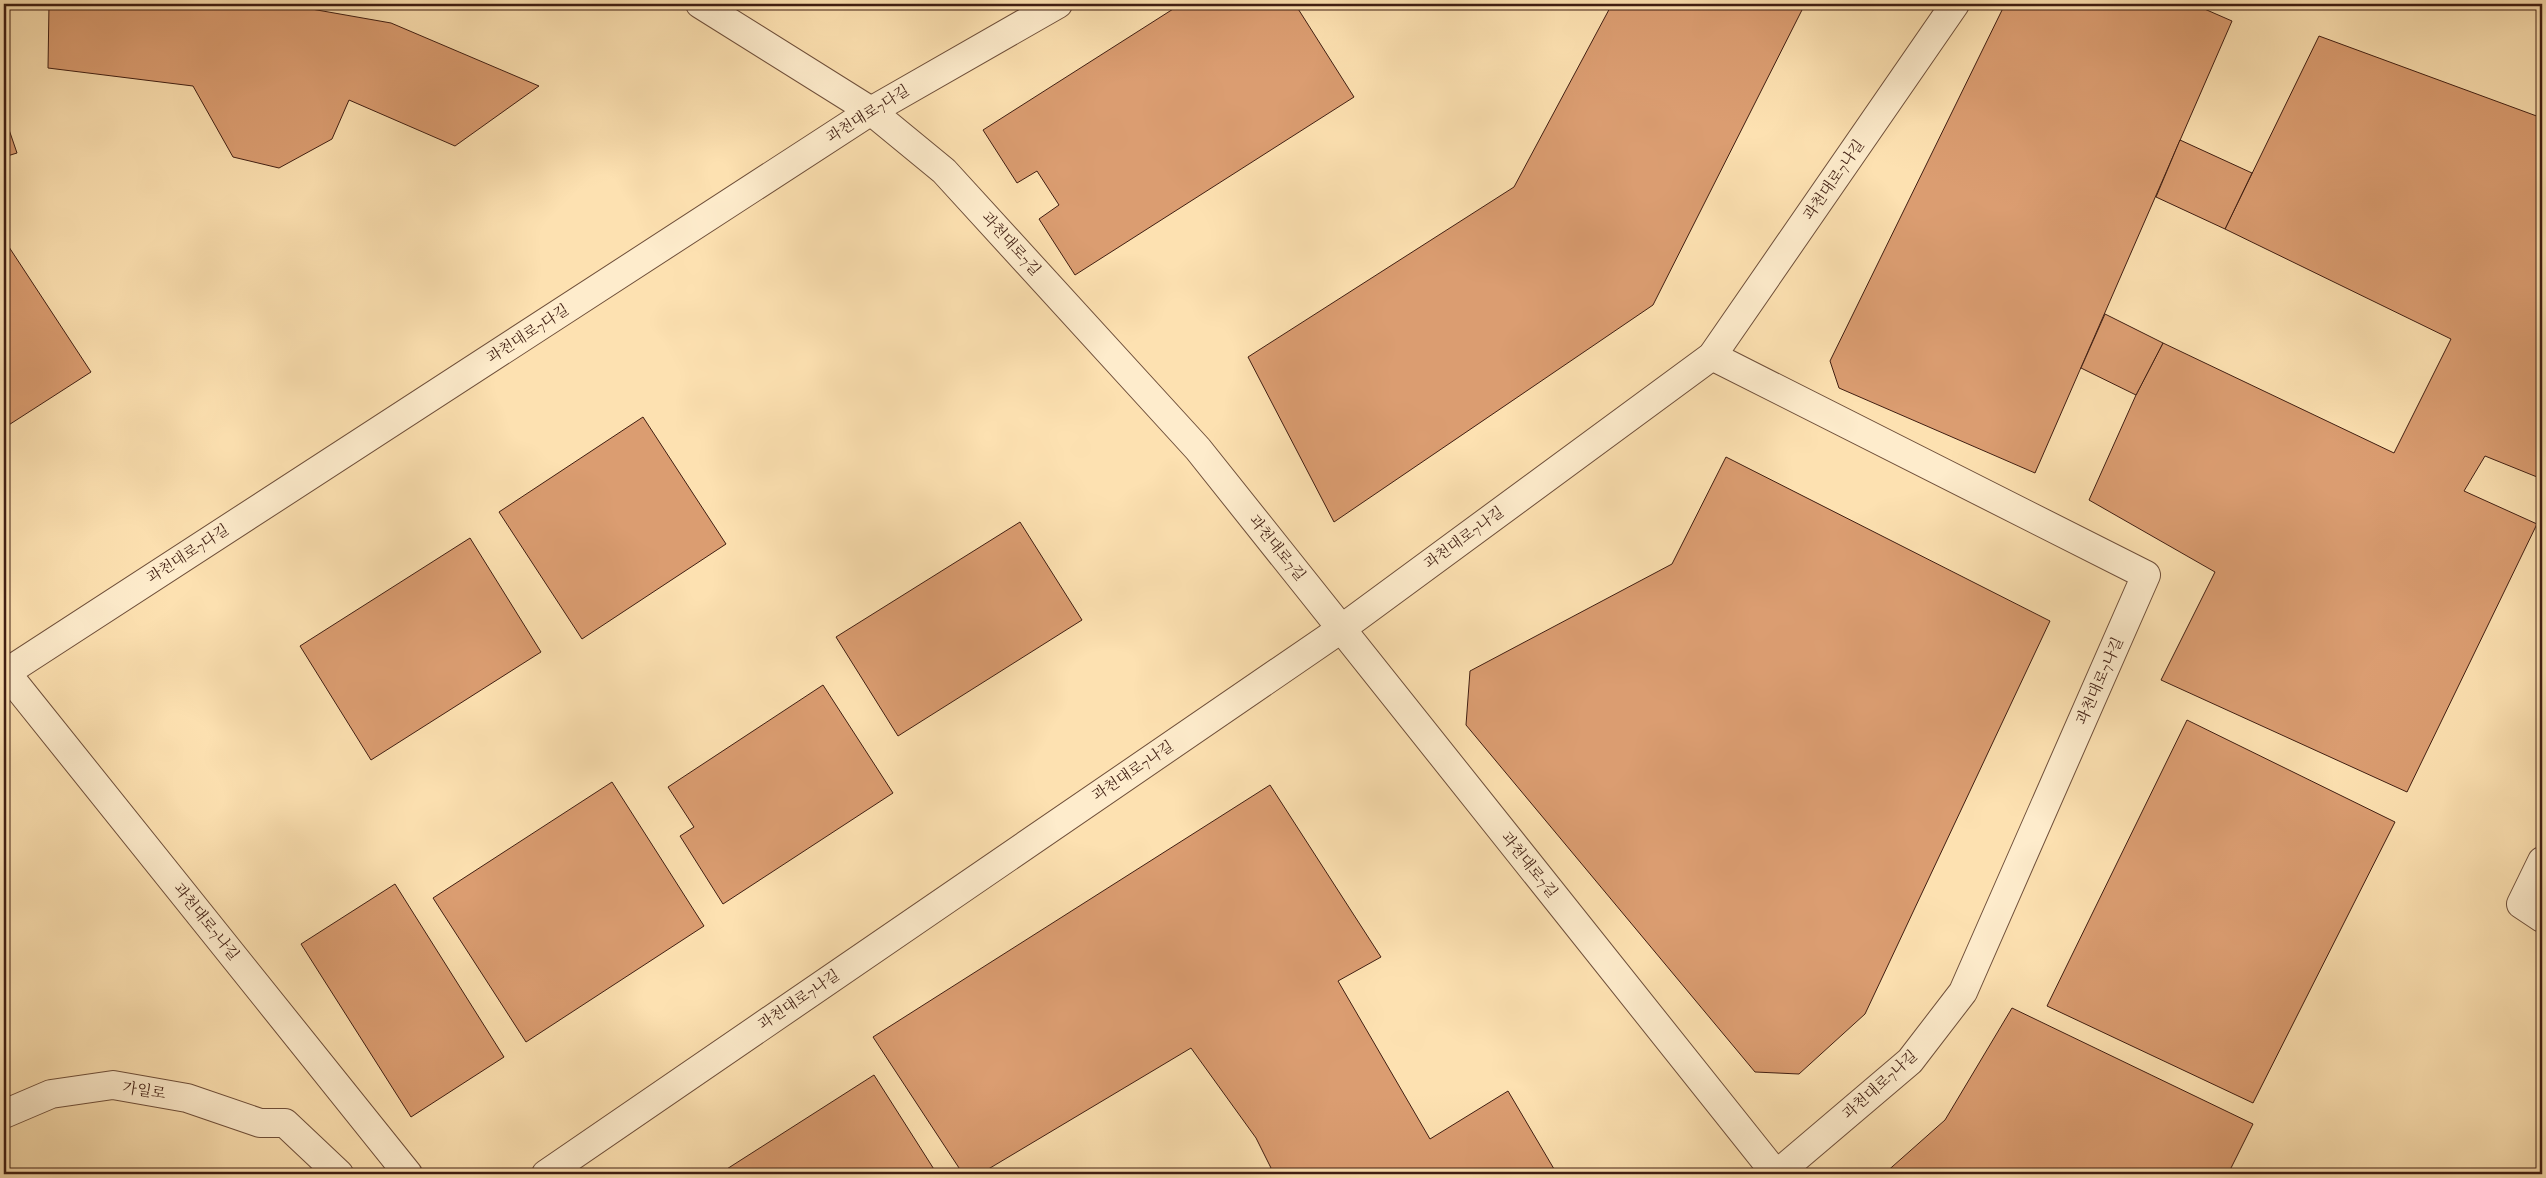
<svg xmlns="http://www.w3.org/2000/svg" width="2546" height="1178" font-family="'IM FELL English','Noto Serif KR',serif">
	<style>
		.building { fill: #db9d71; stroke: #401e12 }
		.lines { fill: none; stroke-linecap: round; stroke-linejoin: round }
		.minor-casing { stroke: #6f4f3a; stroke-width: 30 }
		.minor { stroke: #feeccc; stroke-width: 28 }
		.labels { text-anchor: middle; dominant-baseline: central; stroke-width: 4.5; stroke-linejoin: round; paint-order: stroke }
		.street-label { font-size: 15px; fill: #401e12; stroke: #feeccc }
	</style>
	<rect width="100%" height="100%" fill="#fde1b1"/>
	<filter id="stains"><feTurbulence type="fractalNoise" baseFrequency=".004" numOctaves="4"/><feColorMatrix values="0 0 0 0 .2 0 0 0 0 .09 0 0 0 0 .02 0 0 0 .5 -.17"/></filter>
	<radialGradient id="worn" r=".72"><stop offset=".6" stop-color="#630" stop-opacity="0"/><stop offset="1" stop-color="#630" stop-opacity=".3"/></radialGradient>
	<!-- building -->
	<g class="building">
		<polygon points="49,4 283,4 391,23 539,86 455,146 349,100 332,139 279,168 233,157 193,86 48,68"/>
		<polygon points="1181,4 1295,4 1354,97 1075,275 1039,219 1059,205 1037,171 1017,183 983,130"/>
		<polygon points="1612,4 1805,4 1653,305 1334,522 1248,357 1514,187"/>
		<polygon points="2005,4 2193,4 2232,21 2035,473 1839,388 1830,361"/>
		<polygon points="2319,36 2542,118 2542,479 2485,456 2464,491 2537,524 2407,792 2161,680 2215,572 2089,500 2136,395 2163,343 2394,453 2451,339 2225,229"/>
		<polygon points="4,115 17,153 4,157"/>
		<polygon points="2180,140 2252,173 2225,229 2156,197"/>
		<polygon points="7,244 91,372 4,428 4,246"/>
		<polygon points="2105,314 2163,343 2136,395 2081,368"/>
		<polygon points="643,417 726,544 582,639 499,512"/>
		<polygon points="1726,457 2050,621 1865,1014 1799,1074 1755,1072 1466,725 1470,671 1672,564"/>
		<polygon points="1020,522 1082,620 898,736 836,637"/>
		<polygon points="470,538 541,652 371,760 300,646"/>
		<polygon points="823,685 893,793 723,904 680,836 694,827 668,787"/>
		<polygon points="2187,720 2395,822 2253,1103 2047,1006"/>
		<polygon points="612,782 704,926 526,1042 433,898"/>
		<polygon points="1270,785 1381,957 1338,981 1430,1139 1508,1091 1557,1174 1274,1174 1256,1138 1191,1048 980,1174 963,1174 873,1037"/>
		<polygon points="395,884 504,1057 411,1117 301,944"/>
		<polygon points="2012,1008 2253,1124 2228,1174 1884,1174 1945,1120"/>
		<polygon points="874,1075 937,1174 719,1174"/>
	</g>
	<g class="lines">
		<defs>
			<g id="minor">
				<polyline points="700,4 871,111 944,171 1198,449 1776,1174"/>
				<polyline points="1712,356 2146,575 1963,992 1910,1061 1777,1174"/>
				<polyline points="4,670 408,1174"/>
				<polyline points="4,674 871,111 1058,4"/>
				<polyline points="2542,861 2521,904 2542,918"/>
				<polyline points="4,1114 51,1094 113,1085 187,1098 260,1123 285,1123 339,1174"/>
				<polyline points="546,1174 1341,629 1712,356 1955,4"/>
			</g>
		</defs>
		<!-- minor casing -->
		<use href="#minor" class="minor-casing"/>
		<!-- minor -->
		<use href="#minor" class="minor"/>
	</g>
	<g class="labels">
		<!-- street labels -->
		<g class="street-label">
			<text transform="translate(868 114) rotate(-32)">과천대로7다길</text>
			<text transform="translate(1834 180) rotate(-55)">과천대로7나길</text>
			<text transform="translate(1011 244) rotate(48)">과천대로7길</text>
			<text transform="translate(528 334) rotate(-33)">과천대로7다길</text>
			<text transform="translate(1464 538) rotate(-36)">과천대로7나길</text>
			<text transform="translate(1277 548) rotate(51)">과천대로7길</text>
			<text transform="translate(188 554) rotate(-33)">과천대로7다길</text>
			<text transform="translate(2100 681) rotate(-66)">과천대로7나길</text>
			<text transform="translate(1133 771) rotate(-34)">과천대로7나길</text>
			<text transform="translate(1529 865) rotate(51)">과천대로7길</text>
			<text transform="translate(206 922) rotate(51)">과천대로7나길</text>
			<text transform="translate(799 1000) rotate(-34)">과천대로7나길</text>
			<text transform="translate(1880 1085) rotate(-42)">과천대로7나길</text>
			<text transform="translate(144 1091) rotate(9)">가일로</text>
		</g>
	</g>
	<!-- margin -->
	<rect width="2546" height="1178" fill="none" stroke="#fde1b1" stroke-width="20"/>
	<rect x="5" y="5" width="2536" height="1168" fill="none" stroke="#401e12" stroke-width="2.5"/>
	<rect x="10" y="10" width="2526" height="1158" fill="none" stroke="#401e12"/>
	<rect width="100%" height="100%" filter="url(#stains)"/>
	<rect width="100%" height="100%" fill="url(#worn)"/>
</svg>
